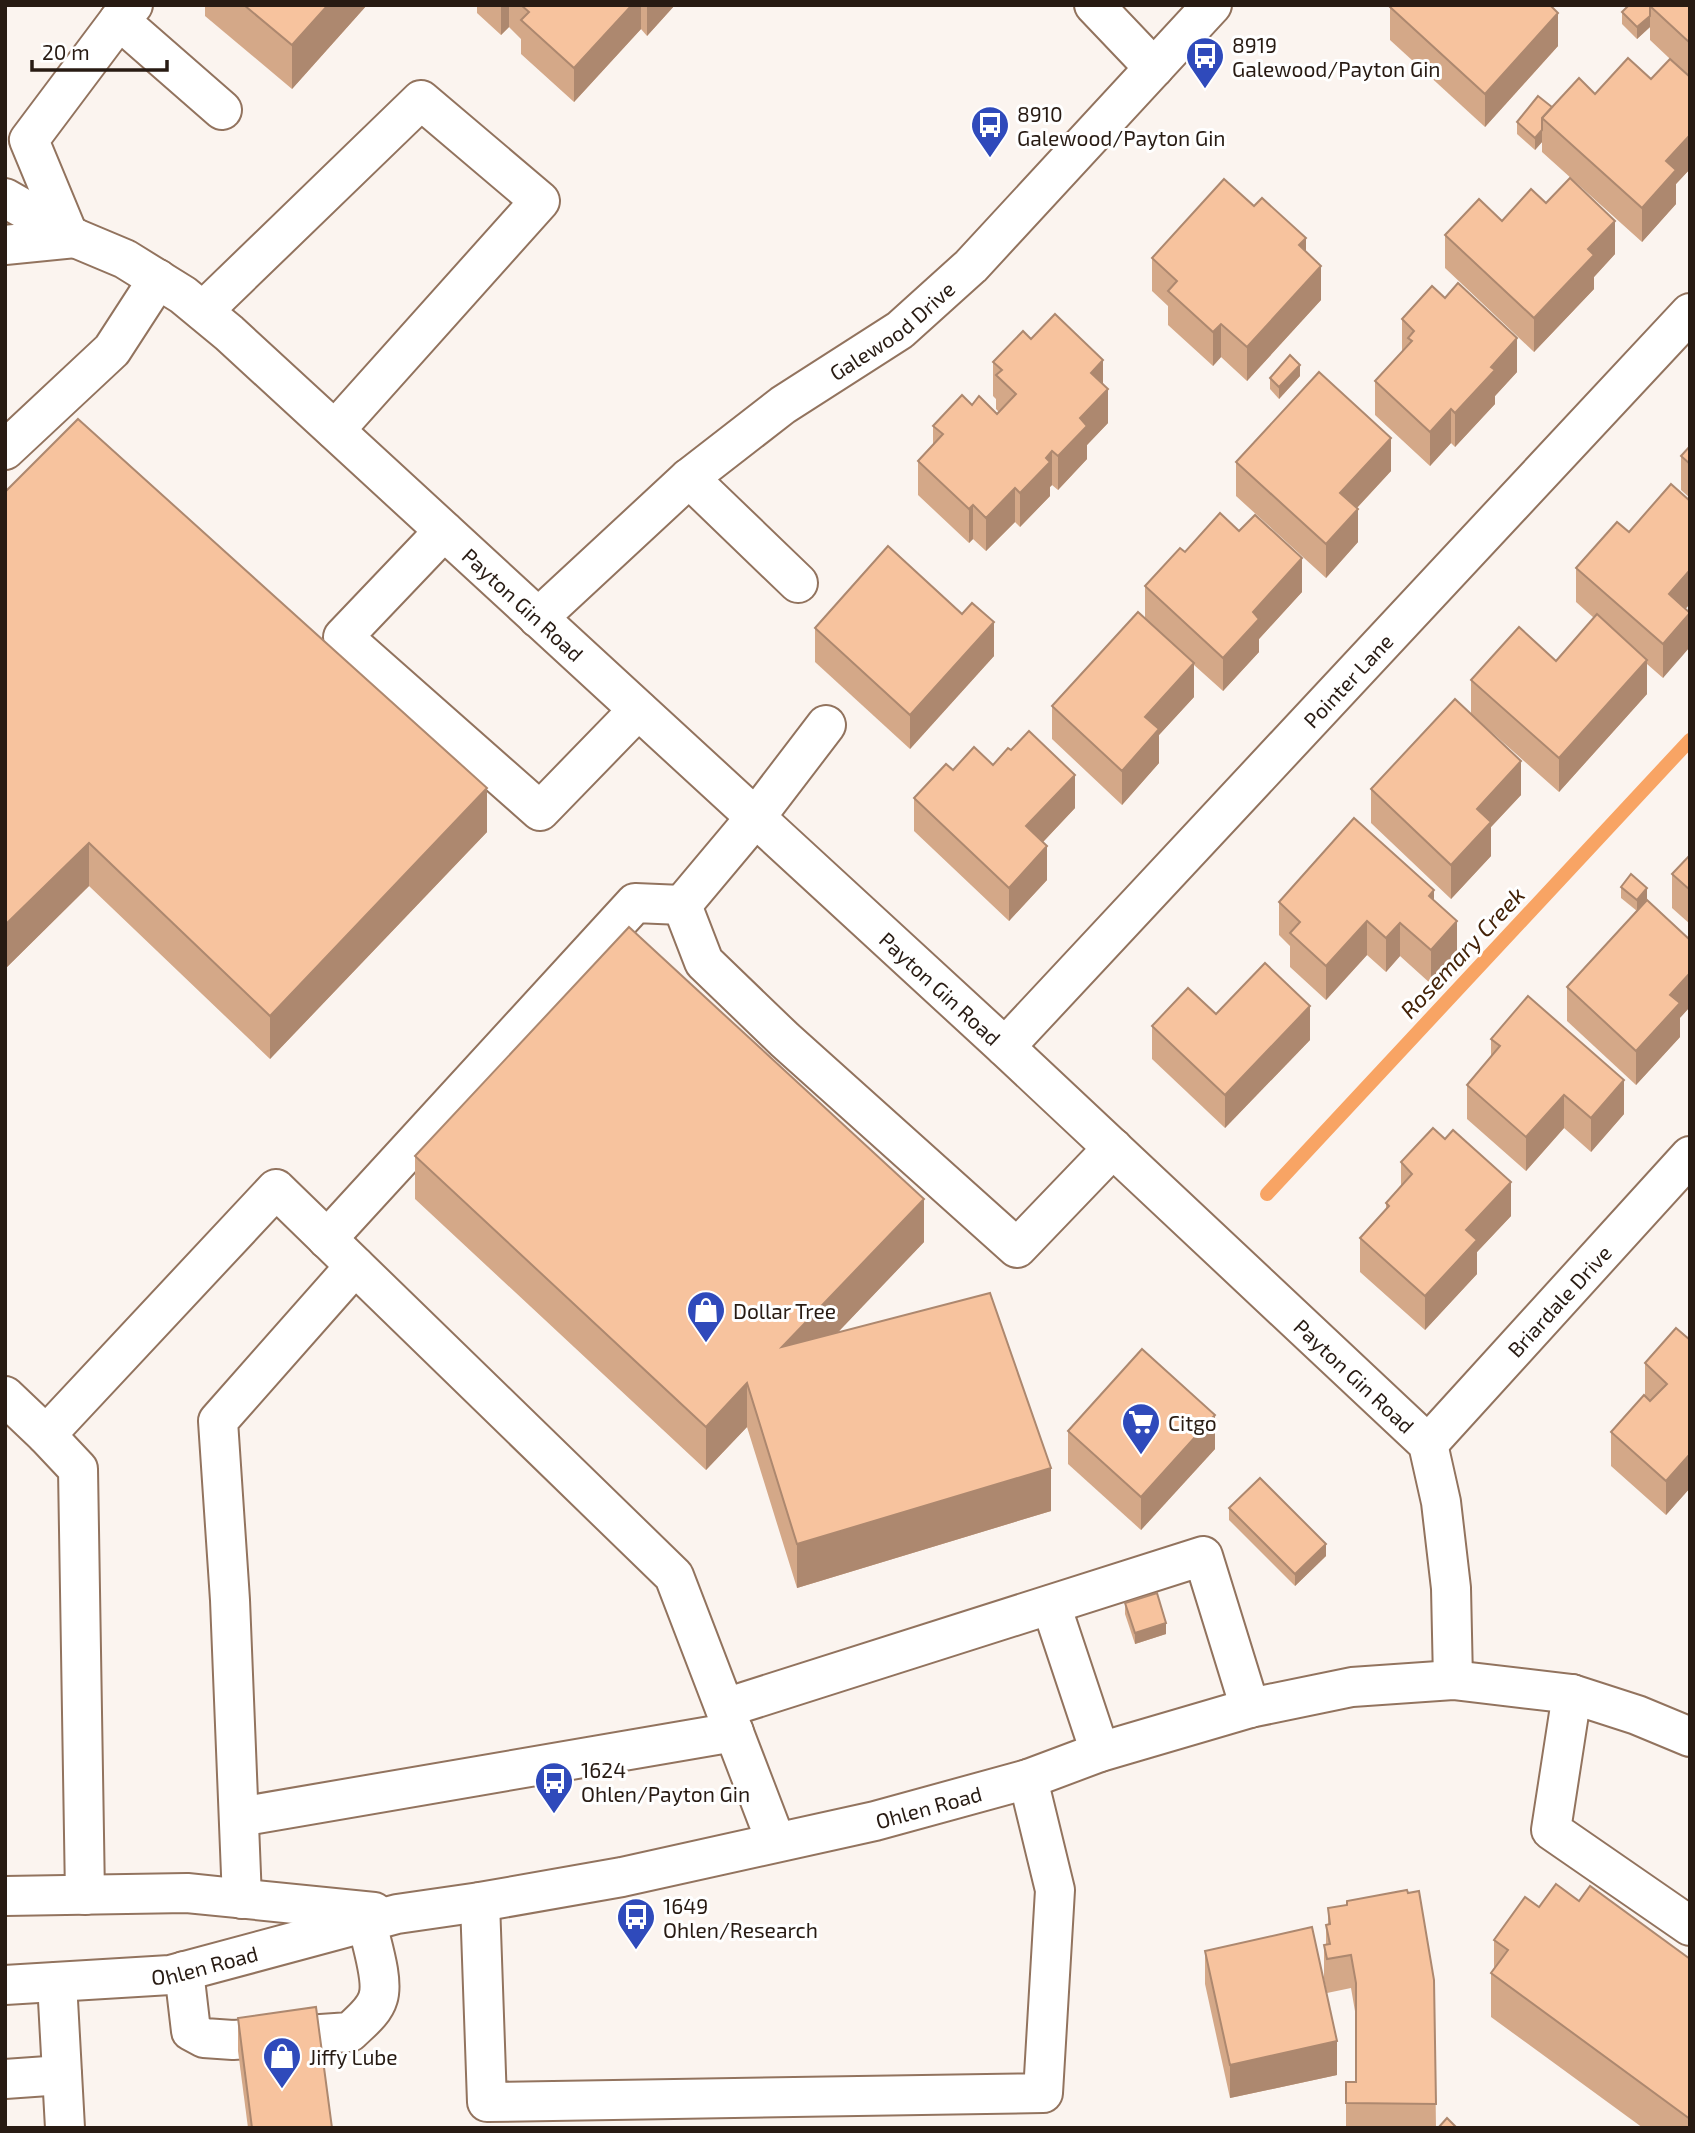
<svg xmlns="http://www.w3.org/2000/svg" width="1695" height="2133" font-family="'Exo 2',sans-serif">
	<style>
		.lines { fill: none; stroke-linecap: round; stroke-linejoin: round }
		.stream { stroke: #f8a464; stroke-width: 14 }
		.minor-casing { stroke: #92735e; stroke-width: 42 }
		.minor { stroke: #fff; stroke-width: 38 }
		.wall { fill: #d4a888 }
		.shaded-wall { fill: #ad886f }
		.building { fill: #f7c39e; stroke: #ad886f; stroke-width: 2 }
		.labels { text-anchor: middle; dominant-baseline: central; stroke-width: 6; stroke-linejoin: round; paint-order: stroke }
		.poi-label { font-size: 21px; fill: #281b13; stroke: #fff; text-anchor: start }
		.street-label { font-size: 21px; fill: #281b13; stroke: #fff }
		.water-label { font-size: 23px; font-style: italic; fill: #432207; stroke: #fff }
	</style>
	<rect width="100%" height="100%" fill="#fbf4ef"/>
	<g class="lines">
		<!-- stream -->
		<polyline class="stream" points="1267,1194 1690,740"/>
		<defs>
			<g id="minor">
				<polyline points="1094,5 1154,68"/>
				<polyline points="119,20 222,110"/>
				<path id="s1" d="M 5,198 L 75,238 L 125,259 L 183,295 L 229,333 L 1005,1047 L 1428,1444 L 1441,1502 L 1451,1588 L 1453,1680"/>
				<polyline points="68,234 29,140 119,20 133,5"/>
				<polyline points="5,245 75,238"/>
				<polyline points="203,311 421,100 540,201 335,430"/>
				<polyline points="5,450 112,350 158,279"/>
				<polyline points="689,478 798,583"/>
				<polyline points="444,531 343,637 540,811 638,710"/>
				<path id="s2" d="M 538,618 L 689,478 L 783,405 L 900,330 L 971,266 L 1212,5"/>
				<polyline points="682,905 704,962 785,1040 1017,1248 1113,1148"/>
				<path id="s3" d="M 1005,1047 L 1690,313"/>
				<polyline points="327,1239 635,903 682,905 755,818 826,725"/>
				<polyline points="5,1396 46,1435"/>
				<path id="s4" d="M 1428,1444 L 1690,1156"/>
				<polyline points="1051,1605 1100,1752"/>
				<polyline points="1572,1694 1551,1830 1690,1926"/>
				<polyline points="725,1708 1203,1556 1250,1708"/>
				<polyline points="239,1817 734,1732"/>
				<polyline points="85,1895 78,1469 46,1435 276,1189 674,1576 776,1842"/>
				<polyline points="5,1896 187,1893 374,1912"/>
				<polyline points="242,1899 230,1600 218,1421 355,1266"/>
				<polyline points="480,1902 487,2102 1043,2093 1055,1890 1028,1779"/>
				<path d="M 184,1971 L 191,2031 L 204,2038 L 233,2040 L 350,2032 C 360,2022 374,2012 378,1998 C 384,1980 371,1942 367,1923"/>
				<polyline points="57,1982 65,2128"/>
				<path id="s5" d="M 5,1985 L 170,1975 L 397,1914 L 480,1902 L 622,1877 L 875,1821 L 1028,1779 L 1100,1752 L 1250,1708 L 1352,1687 L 1453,1680 L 1572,1694 L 1637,1715 L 1690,1737"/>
				<polyline points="5,2079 62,2075"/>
			</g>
		</defs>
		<!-- minor casing -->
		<use href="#minor" class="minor-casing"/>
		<!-- minor -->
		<use href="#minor" class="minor"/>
	</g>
	<!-- wall -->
	<g class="wall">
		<polygon points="205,5 367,5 292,89 205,16"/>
		<polygon points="477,5 675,5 647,36 641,29 574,102 521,54 521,39 509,27 501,35 477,13"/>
		<polygon points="1629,5 1690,5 1690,169 1676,184 1676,204 1642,242 1542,152 1542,142 1535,150 1517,134 1517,122 1552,107 1651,79 1686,74 1650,40 1650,27 1637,39 1622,24 1622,12"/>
		<polygon points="1390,7 1558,46 1485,127 1390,40"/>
		<polygon points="1546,203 1615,254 1594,277 1594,289 1534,352 1445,268 1445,235 1502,221"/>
		<polygon points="1306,252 1321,300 1247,381 1221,357 1213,366 1168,325 1168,306 1152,291 1152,258"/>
		<polygon points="1402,319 1517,372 1495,396 1495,404 1455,447 1451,443 1430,466 1375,415 1375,381 1402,352"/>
		<polygon points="1031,339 1103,385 1108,423 1087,445 1087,459 1058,490 1052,485 1050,487 1050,496 1020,527 1015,522 986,551 973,539 969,543 918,495 918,461 933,445 933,426 972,405 997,414 999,412 996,409 996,399 993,396 993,362"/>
		<polygon points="1300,376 1279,399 1270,389 1270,378"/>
		<polygon points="1690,446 1690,498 1681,490 1681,456"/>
		<polygon points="1236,462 1391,471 1357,508 1358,542 1326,578 1236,496"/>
		<polygon points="5,492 487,832 270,1059 89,886 5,969"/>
		<polygon points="1185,552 1302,592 1259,639 1259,652 1223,691 1194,665 1194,697 1159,735 1159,763 1122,805 1052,739 1052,706 1145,618 1145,586"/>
		<polygon points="1576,568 1685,609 1663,678 1647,664 1647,694 1559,792 1471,714 1471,680 1556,661 1594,618 1576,602"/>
		<polygon points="962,614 994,656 910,749 815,662 815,628"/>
		<polygon points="993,765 1075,808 1043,842 1047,880 1009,921 914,831 914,798 953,770"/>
		<polygon points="1371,789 1521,795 1491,827 1491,856 1451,899 1371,823"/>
		<polygon points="1690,855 1690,924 1672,908 1672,874"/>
		<polygon points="1621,887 1647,899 1637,911 1621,898"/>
		<polygon points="1434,901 1457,955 1431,984 1400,956 1386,972 1367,955 1326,1000 1290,967 1290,946 1279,935 1279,902"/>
		<polygon points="1567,987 1680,1018 1680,1037 1636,1085 1567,1021"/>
		<polygon points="1216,1014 1310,1040 1225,1128 1152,1059 1152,1026"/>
		<polygon points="1491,1039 1624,1114 1591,1152 1564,1128 1526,1171 1467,1119 1467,1085 1491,1057"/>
		<polygon points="415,1156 924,1242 837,1333 1051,1511 797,1588 747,1427 706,1470 415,1199"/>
		<polygon points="1401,1162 1511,1216 1477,1252 1477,1274 1425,1330 1360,1272 1360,1238 1386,1210 1386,1203 1401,1187"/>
		<polygon points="1690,1340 1690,1488 1666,1515 1611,1466 1611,1432 1645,1396 1645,1363"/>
		<polygon points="1068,1431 1215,1449 1141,1530 1068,1464"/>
		<polygon points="1229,1508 1326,1556 1295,1586 1229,1520"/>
		<polygon points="1125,1603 1166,1634 1135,1644 1125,1614"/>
		<polygon points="1579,1901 1690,1959 1690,2128 1643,2128 1491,2017 1491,1973 1494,1970 1494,1940 1539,1907"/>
		<polygon points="1328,1908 1434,1980 1436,2128 1346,2128 1346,2082 1356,2082 1356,2017 1351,1988 1327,1993 1324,1979 1324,1945 1326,1945 1326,1925 1328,1925"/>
		<polygon points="1205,1951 1337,2075 1230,2098 1205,1984"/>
		<polygon points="238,2018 332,2128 248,2128 238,2051"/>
	</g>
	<!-- shaded-wall -->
	<g class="shaded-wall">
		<polygon points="328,5 367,5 292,89 292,45"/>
		<polygon points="501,5 509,5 509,27 501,35"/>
		<polygon points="632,5 641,5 641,29 574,102 574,68"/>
		<polygon points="647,5 675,5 647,36"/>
		<polygon points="1558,13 1558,46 1485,127 1485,94"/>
		<polygon points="1650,16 1650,27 1637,39 1637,27"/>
		<polygon points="1542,130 1542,142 1535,150 1535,138"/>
		<polygon points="1690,135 1690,169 1676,184 1676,204 1642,242 1642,208 1666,161"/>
		<polygon points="1615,221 1615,254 1594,277 1594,289 1534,352 1534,318 1588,249"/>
		<polygon points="1306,238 1306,271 1299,245"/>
		<polygon points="1321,266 1321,300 1247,381 1247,347"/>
		<polygon points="1221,324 1221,357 1213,366 1213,332"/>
		<polygon points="1517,338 1517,372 1495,396 1495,404 1455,447 1455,413 1491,367"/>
		<polygon points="1103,360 1103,394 1091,373"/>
		<polygon points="1300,365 1300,376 1279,399 1279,387"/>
		<polygon points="1108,389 1108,423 1087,445 1087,459 1058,490 1058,456 1080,418"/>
		<polygon points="1451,409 1451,443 1430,466 1430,432"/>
		<polygon points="1391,438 1391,471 1340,526 1340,493"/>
		<polygon points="1052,451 1052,485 1050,487 1050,496 1020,527 1020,493"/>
		<polygon points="1015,488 1015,522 986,551 986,518"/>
		<polygon points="973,505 973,539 969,543 969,509"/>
		<polygon points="1358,509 1358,542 1326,578 1326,544"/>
		<polygon points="1302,558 1302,592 1259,639 1259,652 1223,691 1223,658 1253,612"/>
		<polygon points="1690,570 1690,604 1669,627 1669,594"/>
		<polygon points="1690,613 1690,647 1663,678 1663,644"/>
		<polygon points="994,622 994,656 910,749 910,715"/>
		<polygon points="1647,660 1647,694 1559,792 1559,758"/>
		<polygon points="1194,663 1194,697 1159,735 1159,763 1122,805 1122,771 1145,717"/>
		<polygon points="1521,761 1521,795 1491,827 1491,856 1451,899 1451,865 1477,809"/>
		<polygon points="1075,775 1075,808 1026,860 1026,826"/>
		<polygon points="487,788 487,832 270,1059 270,1016"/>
		<polygon points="89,843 89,886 5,969 5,925"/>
		<polygon points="1047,846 1047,880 1009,921 1009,888"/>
		<polygon points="1647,888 1647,899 1637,911 1637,900"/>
		<polygon points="1434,890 1434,924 1429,896"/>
		<polygon points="1367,921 1367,955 1326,1000 1326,966"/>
		<polygon points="1457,921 1457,955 1431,984 1431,950"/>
		<polygon points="1400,923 1400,956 1386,972 1386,938"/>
		<polygon points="1690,973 1690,1007 1680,1018 1680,1037 1636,1085 1636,1051 1670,995"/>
		<polygon points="1310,1006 1310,1040 1225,1128 1225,1095"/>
		<polygon points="1624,1080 1624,1114 1591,1152 1591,1118"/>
		<polygon points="1564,1095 1564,1128 1526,1171 1526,1137"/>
		<polygon points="1511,1182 1511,1216 1477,1252 1477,1274 1425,1330 1425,1296 1466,1230"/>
		<polygon points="924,1199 924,1242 782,1391 782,1347"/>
		<polygon points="747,1383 747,1427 706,1470 706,1427"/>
		<polygon points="1215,1415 1215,1449 1141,1530 1141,1497"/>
		<polygon points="1690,1454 1690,1488 1666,1515 1666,1481"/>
		<polygon points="1051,1468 1051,1511 797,1588 797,1544"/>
		<polygon points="1326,1544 1326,1556 1295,1586 1295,1574"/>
		<polygon points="1166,1623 1166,1634 1135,1644 1135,1633"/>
		<polygon points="1337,2041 1337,2075 1230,2098 1230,2065"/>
	</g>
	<!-- building -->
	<g class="building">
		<polygon points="244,5 328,5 292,45"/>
		<polygon points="521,5 632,5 574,68 521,20 529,12"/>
		<polygon points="1391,5 1550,5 1558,13 1485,94 1390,7"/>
		<polygon points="1629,5 1650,5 1650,16 1637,27 1622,12"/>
		<polygon points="1650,5 1690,5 1690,43 1650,6"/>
		<polygon points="1628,58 1651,79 1670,59 1690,77 1690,135 1666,161 1676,170 1642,208 1542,118 1579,78 1595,94"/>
		<polygon points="1538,96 1552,107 1542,118 1542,130 1535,138 1517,122"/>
		<polygon points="1570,178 1615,221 1588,249 1594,255 1534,318 1445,235 1479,199 1502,221 1531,189 1546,203"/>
		<polygon points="1224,179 1254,206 1262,198 1306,238 1299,245 1321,266 1247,347 1221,324 1213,332 1168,291 1177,281 1152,258"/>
		<polygon points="1458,283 1517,338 1491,367 1495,370 1455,413 1451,409 1430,432 1375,381 1412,341 1408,338 1414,331 1402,319 1432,286 1445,298"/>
		<polygon points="1055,314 1103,360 1091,373 1108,389 1080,418 1087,426 1058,456 1052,451 1046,458 1050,462 1020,493 1015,488 986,518 973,505 969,509 918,461 943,434 933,426 962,395 972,405 979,396 997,414 1016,394 996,375 1002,370 993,362 1023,331 1031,339"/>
		<polygon points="1290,355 1300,365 1279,387 1270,378"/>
		<polygon points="1319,372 1391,438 1340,493 1358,509 1326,544 1236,462"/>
		<polygon points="78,419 487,788 270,1016 89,843 5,925 5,492"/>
		<polygon points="1690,446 1690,464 1681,456"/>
		<polygon points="1671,484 1690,501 1690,570 1669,594 1690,613 1663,644 1576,568 1617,522 1629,532"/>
		<polygon points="1220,513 1239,531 1255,515 1302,558 1253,612 1259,619 1223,658 1145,586 1180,548 1185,552"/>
		<polygon points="888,546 962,614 972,603 994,622 910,715 815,628"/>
		<polygon points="1138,612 1194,663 1145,717 1159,729 1122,771 1052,706"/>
		<polygon points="1597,614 1647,660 1559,758 1471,680 1519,627 1556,661"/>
		<polygon points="1455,699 1521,761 1477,809 1491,822 1451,865 1371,789"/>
		<polygon points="1029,731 1075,775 1026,826 1047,846 1009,888 914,798 946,764 953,770 974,747 993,765 1008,748 1011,750"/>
		<polygon points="1354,818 1434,890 1429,896 1457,921 1431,950 1400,923 1386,938 1367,921 1326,966 1290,933 1300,922 1279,902"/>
		<polygon points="1690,855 1690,890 1672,874"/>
		<polygon points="1631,874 1647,888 1637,900 1621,887"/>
		<polygon points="1647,900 1690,940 1690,973 1670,995 1680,1003 1636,1051 1567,987"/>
		<polygon points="629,927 924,1199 782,1347 990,1293 1051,1468 797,1544 747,1383 706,1427 415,1156"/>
		<polygon points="1265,963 1310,1006 1225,1095 1152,1026 1188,988 1216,1014"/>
		<polygon points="1528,996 1624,1080 1591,1118 1564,1095 1526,1137 1467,1085 1500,1046 1491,1039"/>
		<polygon points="1433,1128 1445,1139 1453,1130 1511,1182 1466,1230 1477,1240 1425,1296 1360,1238 1389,1206 1386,1203 1412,1174 1401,1162"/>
		<polygon points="1676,1328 1690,1340 1690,1454 1666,1481 1611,1432 1644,1395 1650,1401 1667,1384 1645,1363"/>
		<polygon points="1142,1349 1215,1415 1141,1497 1068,1431"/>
		<polygon points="1260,1478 1326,1544 1295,1574 1229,1508"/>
		<polygon points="1157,1593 1166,1623 1135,1633 1125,1603"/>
		<polygon points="1556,1884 1579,1901 1590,1886 1690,1959 1690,2119 1491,1973 1508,1950 1494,1940 1525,1897 1539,1907"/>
		<polygon points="1407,1890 1408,1893 1419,1891 1434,1980 1436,2104 1346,2103 1346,2082 1356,2082 1356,1983 1351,1955 1327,1959 1324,1945 1330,1944 1326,1925 1330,1924 1328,1908 1347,1905 1347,1901"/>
		<polygon points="1312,1927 1337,2041 1230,2065 1205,1951"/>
		<polygon points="316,2007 332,2128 252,2128 238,2018"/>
		<polygon points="1447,2118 1457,2128 1438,2128"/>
	</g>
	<!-- icons -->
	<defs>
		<symbol id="bus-pin" viewBox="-11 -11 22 30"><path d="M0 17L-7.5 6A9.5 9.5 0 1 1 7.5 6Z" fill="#2f4abb" stroke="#fff"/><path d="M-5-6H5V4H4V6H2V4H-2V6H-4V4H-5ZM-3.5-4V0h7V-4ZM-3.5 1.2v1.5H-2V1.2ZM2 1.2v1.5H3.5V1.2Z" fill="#fff"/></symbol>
		<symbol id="shop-pin" viewBox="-11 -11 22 30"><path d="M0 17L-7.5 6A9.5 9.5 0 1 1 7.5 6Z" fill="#2f4abb" stroke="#fff"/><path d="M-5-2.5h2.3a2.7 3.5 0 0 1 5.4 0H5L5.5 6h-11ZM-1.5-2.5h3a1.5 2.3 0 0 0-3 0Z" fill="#fff"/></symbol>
		<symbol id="supermarket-pin" viewBox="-11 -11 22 30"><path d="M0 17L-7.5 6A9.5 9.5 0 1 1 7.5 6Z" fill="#2f4abb" stroke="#fff"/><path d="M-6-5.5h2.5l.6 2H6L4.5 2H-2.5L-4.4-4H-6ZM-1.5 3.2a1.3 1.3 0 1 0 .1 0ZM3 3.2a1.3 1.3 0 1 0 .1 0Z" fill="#fff"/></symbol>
	</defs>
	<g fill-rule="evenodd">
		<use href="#bus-pin" x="1183" y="34" width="44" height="60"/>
		<use href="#bus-pin" x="968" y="103" width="44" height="60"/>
		<use href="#shop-pin" x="684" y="1288" width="44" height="60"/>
		<use href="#supermarket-pin" x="1119" y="1400" width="44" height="60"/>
		<use href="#bus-pin" x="532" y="1759" width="44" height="60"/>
		<use href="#bus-pin" x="614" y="1895" width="44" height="60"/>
		<use href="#shop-pin" x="260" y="2034" width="44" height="60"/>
	</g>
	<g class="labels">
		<!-- poi labels -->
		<g class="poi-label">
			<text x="1232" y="44">8919<tspan x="1232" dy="24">Galewood/Payton Gin</tspan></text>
			<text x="1017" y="113">8910<tspan x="1017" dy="24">Galewood/Payton Gin</tspan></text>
			<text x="733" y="1310">Dollar Tree</text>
			<text x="1168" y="1422">Citgo</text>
			<text x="581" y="1769">1624<tspan x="581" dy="24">Ohlen/Payton Gin</tspan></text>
			<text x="663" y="1905">1649<tspan x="663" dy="24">Ohlen/Research</tspan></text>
			<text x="309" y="2056">Jiffy Lube</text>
		</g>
		<!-- street labels -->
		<g class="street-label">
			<text stroke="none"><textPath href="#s2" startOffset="457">Galewood Drive</textPath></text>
			<text stroke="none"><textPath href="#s1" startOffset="663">Payton Gin Road</textPath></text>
			<text stroke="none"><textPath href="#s3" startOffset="502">Pointer Lane</textPath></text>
			<text stroke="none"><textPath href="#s1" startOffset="1230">Payton Gin Road</textPath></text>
			<text stroke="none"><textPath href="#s4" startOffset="194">Briardale Drive</textPath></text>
			<text stroke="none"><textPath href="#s1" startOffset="1797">Payton Gin Road</textPath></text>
			<text stroke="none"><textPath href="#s5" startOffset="943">Ohlen Road</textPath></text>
			<text stroke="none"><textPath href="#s5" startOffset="201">Ohlen Road</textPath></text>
		</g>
		<!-- water labels -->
		<g class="water-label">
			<text transform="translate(1462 952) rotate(-47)">Rosemary Creek</text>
		</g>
	</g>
	<!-- border -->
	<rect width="1695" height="2133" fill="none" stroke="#281b13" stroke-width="14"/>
	<!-- scale -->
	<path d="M32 60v10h135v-10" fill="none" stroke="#281b13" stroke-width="3.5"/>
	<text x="42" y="60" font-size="21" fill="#281b13" stroke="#ffffff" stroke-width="5" paint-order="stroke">20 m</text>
</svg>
